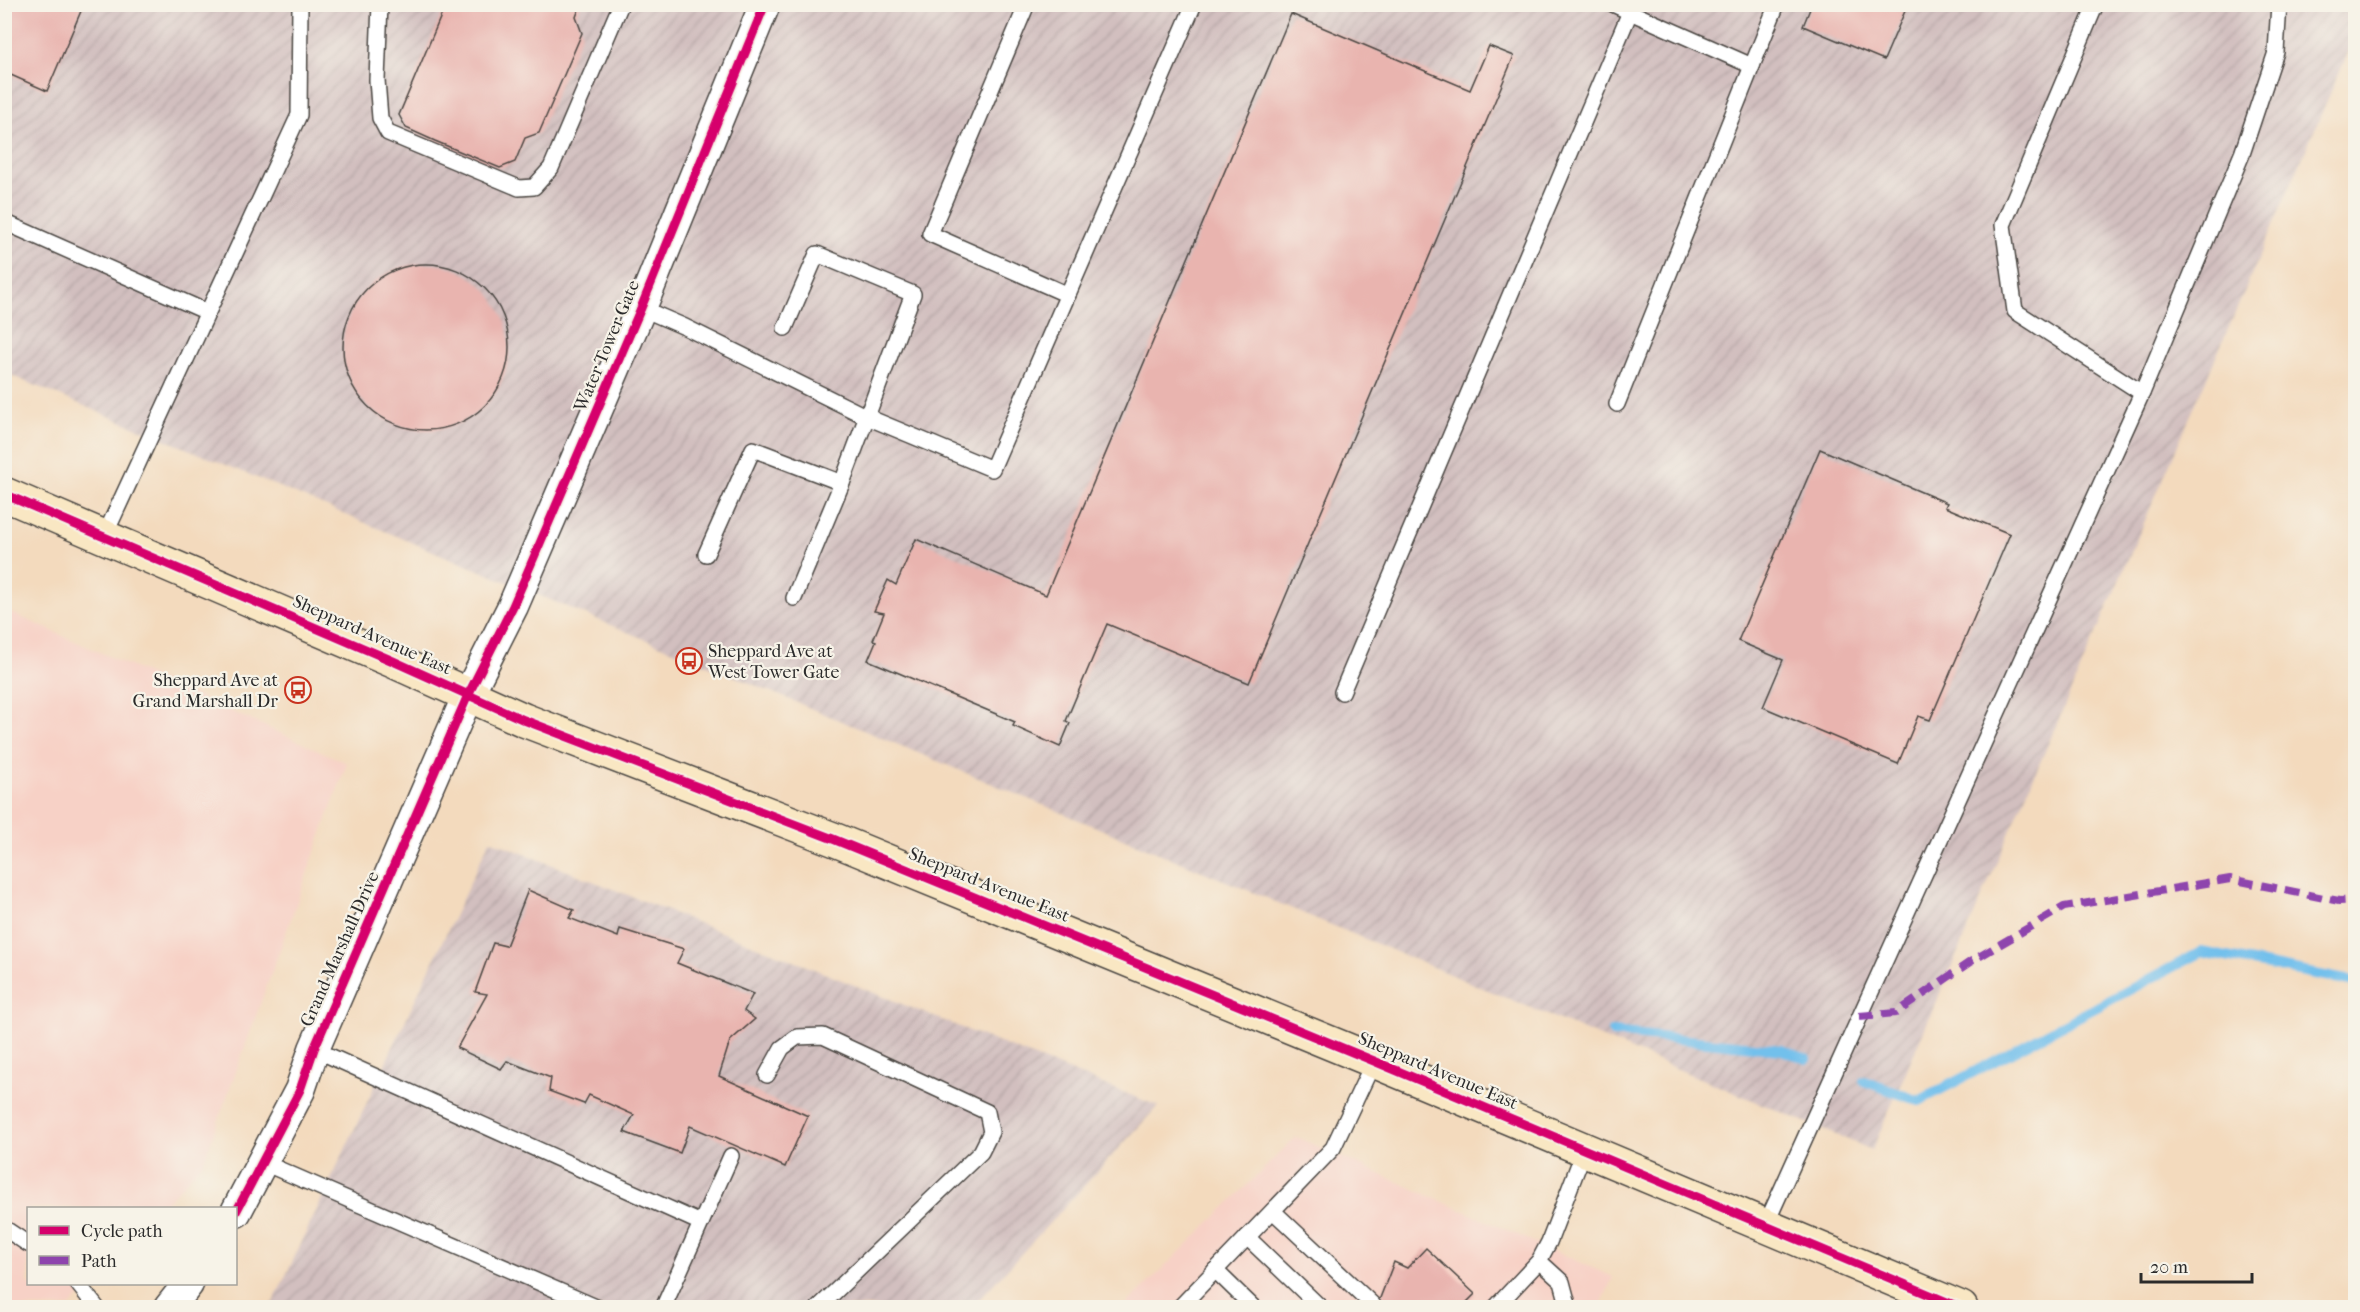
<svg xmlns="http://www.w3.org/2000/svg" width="2360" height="1312" font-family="'IM FELL French Canon',serif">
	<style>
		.built { fill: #f7d1c6 }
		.industrial { fill: url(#industrial-furrows) }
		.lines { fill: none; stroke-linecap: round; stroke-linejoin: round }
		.stream { stroke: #72c0ec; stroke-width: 10 }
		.building { fill: #e9b4af }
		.lane-casing { stroke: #494541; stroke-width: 18 }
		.street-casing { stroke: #494541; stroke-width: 33 }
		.secondary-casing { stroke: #494541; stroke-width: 36 }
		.path { stroke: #494541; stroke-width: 4; stroke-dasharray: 1.5 4.5; stroke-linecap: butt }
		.lane { stroke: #fff; stroke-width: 15 }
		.street { stroke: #fff; stroke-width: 30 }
		.secondary { stroke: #f9e7c3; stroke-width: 33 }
		.quiet { stroke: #8e44ad; stroke-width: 8; stroke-dasharray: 15 8; stroke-linecap: butt }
		.cycleway-casing { stroke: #f7f3e8; stroke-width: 13 }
		.cycleway { stroke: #d6006c; stroke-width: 9 }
		.labels { text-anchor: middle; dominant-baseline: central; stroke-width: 4.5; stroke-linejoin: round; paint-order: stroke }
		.street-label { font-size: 18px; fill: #2b2b2b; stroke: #f7f3e8 }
		.poi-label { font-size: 18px; fill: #2b2b2b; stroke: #f7f3e8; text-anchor: start }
	</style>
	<defs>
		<pattern id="industrial-furrows" width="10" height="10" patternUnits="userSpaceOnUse" patternTransform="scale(1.5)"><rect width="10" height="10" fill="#d2bfbf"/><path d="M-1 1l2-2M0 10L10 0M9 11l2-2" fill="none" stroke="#b4a4a4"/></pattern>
	</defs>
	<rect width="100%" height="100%" fill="#f7f3e8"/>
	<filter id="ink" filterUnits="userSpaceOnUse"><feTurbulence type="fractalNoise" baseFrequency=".0167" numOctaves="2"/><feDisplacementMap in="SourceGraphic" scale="12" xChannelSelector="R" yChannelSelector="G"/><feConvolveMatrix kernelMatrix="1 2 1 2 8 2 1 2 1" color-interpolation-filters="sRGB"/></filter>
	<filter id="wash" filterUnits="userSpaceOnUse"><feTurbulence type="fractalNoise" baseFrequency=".008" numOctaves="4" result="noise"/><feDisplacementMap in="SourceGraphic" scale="24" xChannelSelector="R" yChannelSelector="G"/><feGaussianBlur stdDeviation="1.35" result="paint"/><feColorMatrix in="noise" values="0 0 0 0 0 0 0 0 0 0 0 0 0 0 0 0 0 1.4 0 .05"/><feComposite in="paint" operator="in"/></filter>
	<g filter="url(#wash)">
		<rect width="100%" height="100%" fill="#f3dabd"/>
		<!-- built -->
		<g class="built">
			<polygon points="5,610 347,763 203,1163 161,1208 28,1208 28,1284 92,1284 70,1307 5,1308"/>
			<polygon points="1296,1137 1613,1277 1600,1307 1123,1308"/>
		</g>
		<!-- industrial -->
		<g class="industrial">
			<polygon points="2355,4 2356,34 1872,1150 5,373 4,5"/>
			<polygon points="490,840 1158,1106 972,1307 268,1308 274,1301"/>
		</g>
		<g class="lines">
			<!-- stream -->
			<g class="stream">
				<polyline points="1613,1032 1782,1050 1806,1059"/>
				<polyline points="1864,1081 1919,1101 2201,952 2356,982"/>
			</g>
		</g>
		<g id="blocks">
			<!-- building -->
			<g class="building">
				<polygon points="4,4 84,4 47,91 4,72"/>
				<polygon points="446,4 581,4 576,17 582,33 539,133 525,138 515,162 500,168 435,141 406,128 399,115"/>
				<polygon points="1812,4 1908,4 1884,60 1803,26"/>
				<polygon points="1291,14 1470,90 1489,46 1514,56 1249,683 1107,624 1066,721 1070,723 1060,747 1013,726 1015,722 868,660 876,641 873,640 884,613 874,611 888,580 896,585 916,539 1046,595"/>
				<circle cx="426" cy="347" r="83"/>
				<polygon points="1820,449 1947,503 1945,507 2010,534 1930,720 1918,716 1898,764 1763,707 1783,660 1738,641"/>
				<polygon points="528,890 574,910 569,918 618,937 620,929 684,949 677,963 753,994 744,1011 755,1019 730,1041 719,1076 808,1116 785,1167 690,1126 680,1153 624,1132 634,1115 589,1095 584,1104 549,1091 551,1078 507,1061 501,1069 457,1048 487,994 475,992 493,943 506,946"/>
				<polygon points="1426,1248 1475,1294 1461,1308 1370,1308 1380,1298 1394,1262 1407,1268"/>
			</g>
		</g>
	</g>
	<g filter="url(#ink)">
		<use href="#blocks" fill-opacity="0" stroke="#494541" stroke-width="1.5"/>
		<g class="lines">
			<defs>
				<g id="lane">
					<polyline points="380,4 377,80 380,118 388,133 519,188 534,187 551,168 621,4"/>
					<polyline points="1027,4 930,234 1068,295"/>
					<polyline points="2096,4 2003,225 2015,311 2142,393"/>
					<polyline points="1752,66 1777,4"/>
					<polyline points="4,222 207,312"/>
					<polyline points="641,308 685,327 867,417 992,469 1194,4"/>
					<polyline points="785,328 817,254 913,294 842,483 794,598"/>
					<polyline points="1617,404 1752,66 1630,12"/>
					<polyline points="104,537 299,115 300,4"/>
					<polyline points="706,554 753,449 842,483"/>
					<polyline points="1342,692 1630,12 1613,4"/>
					<polyline points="314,1049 701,1223"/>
					<polyline points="767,1075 782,1048 797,1037 823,1036 987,1112 991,1132 981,1152 818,1308"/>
					<polyline points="262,1162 598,1308"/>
					<polyline points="1273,1211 1373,1305"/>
					<polyline points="1766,1224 2142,393 2242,154 2276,52 2279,4"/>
					<polyline points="4,1228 28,1244"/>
					<polyline points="1247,1237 1321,1308"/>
					<polyline points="1539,1261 1562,1282 1569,1308"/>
					<polyline points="1215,1270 1254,1308"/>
					<polyline points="78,1284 97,1308"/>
					<polyline points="663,1308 731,1156"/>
					<polyline points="1179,1308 1333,1148 1374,1061"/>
					<polyline points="1495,1308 1539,1261 1549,1242 1584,1151"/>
				</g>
				<g id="street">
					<polyline points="236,1212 300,1090 314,1049 468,695 513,606 641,308 765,4"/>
					<polyline points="169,1308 188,1284"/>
				</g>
				<polyline id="secondary" points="4,494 393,661 524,720 833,839 1374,1061 1961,1308"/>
			</defs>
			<!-- lane casing -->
			<use href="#lane" class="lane-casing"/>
			<!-- street casing -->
			<use href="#street" class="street-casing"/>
			<!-- secondary casing -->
			<use href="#secondary" class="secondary-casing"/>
			<!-- path -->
			<polyline class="path" points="250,1304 257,1308"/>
			<!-- lane -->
			<use href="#lane" class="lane"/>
			<!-- street -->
			<use href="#street" class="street"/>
			<!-- secondary -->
			<use href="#secondary" class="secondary"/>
			<!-- quiet -->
			<polyline class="quiet" points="1859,1016 1896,1013 1970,962 2064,907 2230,879 2339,901 2356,900"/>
			<defs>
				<g id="cycleway">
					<polyline points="4,494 393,661 524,720 833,839 1374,1061 1961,1308"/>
					<polyline points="236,1212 300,1090 314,1049 468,695 513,606 641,308 765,4"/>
				</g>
			</defs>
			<!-- cycleway casing -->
			<use href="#cycleway" class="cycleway-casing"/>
			<!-- cycleway -->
			<use href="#cycleway" class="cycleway"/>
		</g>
	</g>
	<!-- icons -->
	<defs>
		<symbol id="bus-ring" viewBox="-11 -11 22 22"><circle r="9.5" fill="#f7f3e8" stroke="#c8321e" stroke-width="1.5"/><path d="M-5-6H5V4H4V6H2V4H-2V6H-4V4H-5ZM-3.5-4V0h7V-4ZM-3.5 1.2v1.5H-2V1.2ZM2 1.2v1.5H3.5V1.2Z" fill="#c8321e"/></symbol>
	</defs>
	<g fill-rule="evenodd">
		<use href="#bus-ring" x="674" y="646" width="30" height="30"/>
		<use href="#bus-ring" x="283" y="675" width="30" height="30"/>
	</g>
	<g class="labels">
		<!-- street labels -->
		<g class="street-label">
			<text transform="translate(607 346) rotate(-67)">Water Tower Gate</text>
			<text transform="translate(372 635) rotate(24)">Sheppard Avenue East</text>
			<text transform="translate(989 885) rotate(22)">Sheppard Avenue East</text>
			<text transform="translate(340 949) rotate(-66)">Grand Marshall Drive</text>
			<text transform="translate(1438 1071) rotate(23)">Sheppard Avenue East</text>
		</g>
		<!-- poi labels -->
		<g class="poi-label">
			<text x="708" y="651">Sheppard Ave at<tspan x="708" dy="21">West Tower Gate</tspan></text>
			<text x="278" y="680" text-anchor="end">Sheppard Ave at<tspan x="278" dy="21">Grand Marshall Dr</tspan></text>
		</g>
	</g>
	<!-- margin -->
	<rect width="2360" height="1312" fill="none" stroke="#f7f3e8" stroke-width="24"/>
	<!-- legend -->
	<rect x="27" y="1207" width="210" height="78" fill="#f7f3e8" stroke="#a5a39c" stroke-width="1.5"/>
	<rect x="39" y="1226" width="30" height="9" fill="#d6006c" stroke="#a5a39c" stroke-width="1.5"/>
	<text x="81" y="1237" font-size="18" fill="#2b2b2b">Cycle path</text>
	<rect x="39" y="1256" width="30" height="9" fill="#8e44ad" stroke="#a5a39c" stroke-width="1.5"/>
	<text x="81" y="1267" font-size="18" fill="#2b2b2b">Path</text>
	<!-- scale -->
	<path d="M2141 1273v9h111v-9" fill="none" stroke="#2b2b2b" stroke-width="3"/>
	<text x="2150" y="1273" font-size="18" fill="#2b2b2b" stroke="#f7f3e8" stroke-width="4.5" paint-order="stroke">20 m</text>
</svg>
